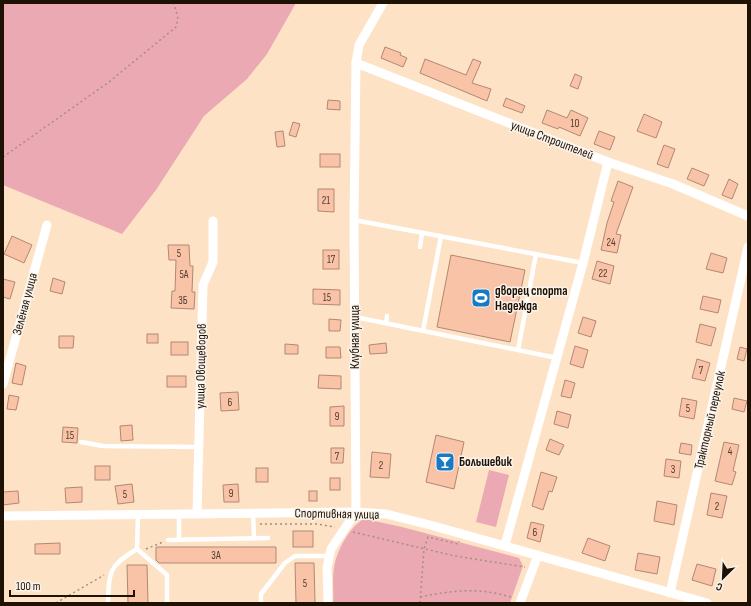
<svg xmlns="http://www.w3.org/2000/svg" width="751" height="606" font-family="'Sofia Sans Condensed',sans-serif">
	<style>
		.green { fill: #eba9b4 }
		.building { fill: #f9c3a8; stroke: #b38772 }
		.lines { fill: none; stroke-linecap: round; stroke-linejoin: round }
		.path { stroke: #a69079; stroke-width: 1.5; stroke-dasharray: 2 3; stroke-linecap: butt }
		.service { stroke: #fff; stroke-width: 4.5 }
		.minor { stroke: #fff; stroke-width: 9 }
		.labels { text-anchor: middle; dominant-baseline: central; stroke-width: 3; stroke-linejoin: round; paint-order: stroke }
		.number-label { font-size: 11px; fill: #553e2e }
		.street-label { font-size: 13px; fill: #1e1205; stroke: #faf3ec }
		.poi-label { font-size: 13px; font-weight: bold; fill: #1e1205; stroke: #faf3ec; text-anchor: start }
	</style>
	<rect width="100%" height="100%" fill="#fee2c5"/>
	<!-- green -->
	<g class="green">
		<polygon points="3,3 296,3 267,54 247,79 204,116 156,190 122,234 3,185"/>
		<polygon points="489,470 509,475 496,527 476,522"/>
		<path d="M 362,520 L 370,520 L 402,527 L 519,558 L 523,566 L 510,603 L 333,603 C 334,592 332,579 334,568 C 336,552 349,528 362,520 Z"/>
	</g>
	<!-- building -->
	<g class="building">
		<polygon points="385,47 401,53 400,55 407,58 403,67 381,58"/>
		<polygon points="425,59 466,75 473,59 481,62 472,83 491,89 487,101 420,73"/>
		<polygon points="575,74 582,77 578,89 570,86"/>
		<polygon points="506,98 525,106 522,113 503,106"/>
		<polygon points="328,100 340,101 340,110 327,109"/>
		<polygon points="547,110 567,118 571,110 588,118 580,136 559,127 558,129 542,123"/>
		<polygon points="644,114 662,122 656,138 637,131"/>
		<polygon points="293,122 300,124 296,137 289,135"/>
		<polygon points="283,131 285,146 277,147 275,132"/>
		<polygon points="599,131 615,137 610,150 594,144"/>
		<polygon points="664,145 675,149 668,168 657,164"/>
		<rect x="320" y="154" width="20" height="13"/>
		<polygon points="692,168 709,175 704,186 687,179"/>
		<polygon points="729,179 738,184 732,199 722,195"/>
		<polygon points="618,181 633,187 616,234 621,235 617,253 601,250 607,223 614,202 611,201"/>
		<polygon points="318,189 334,189 334,212 318,211"/>
		<polygon points="12,236 32,245 24,263 4,254"/>
		<polygon points="168,245 189,245 190,266 193,266 192,292 195,292 194,309 171,308 172,291 175,291 176,260 169,260"/>
		<rect x="323" y="250" width="16" height="19"/>
		<polygon points="711,253 727,258 723,273 706,269"/>
		<polygon points="451,255 525,270 510,342 437,327"/>
		<polygon points="597,261 614,266 610,284 592,279"/>
		<polygon points="53,278 65,282 62,294 50,291"/>
		<polygon points="3,279 15,282 10,299 3,297"/>
		<polygon points="313,289 340,290 340,305 313,304"/>
		<polygon points="703,296 721,300 718,313 700,309"/>
		<polygon points="583,317 596,321 591,337 578,333"/>
		<polygon points="329,319 341,320 340,331 329,331"/>
		<polygon points="700,324 716,328 711,346 696,342"/>
		<rect x="147" y="334" width="11" height="9"/>
		<polygon points="59,336 74,336 73,348 59,348"/>
		<rect x="171" y="342" width="17" height="13"/>
		<polygon points="386,343 387,353 370,354 369,345"/>
		<polygon points="285,344 298,345 298,354 285,354"/>
		<polygon points="575,346 588,350 583,368 570,364"/>
		<polygon points="326,347 340,347 341,358 326,358"/>
		<polygon points="740,347 747,349 744,361 737,359"/>
		<polygon points="697,359 710,363 705,381 692,378"/>
		<polygon points="16,363 26,366 22,385 12,383"/>
		<polygon points="319,375 341,376 341,389 318,388"/>
		<rect x="167" y="376" width="19" height="11"/>
		<polygon points="565,380 575,383 571,398 561,396"/>
		<polygon points="238,392 239,410 221,411 220,393"/>
		<polygon points="9,395 19,397 16,410 7,409"/>
		<polygon points="682,398 697,401 694,419 679,416"/>
		<polygon points="734,398 747,401 744,412 732,409"/>
		<polygon points="344,406 344,426 330,426 330,407"/>
		<polygon points="557,411 571,415 568,428 554,424"/>
		<polygon points="132,425 133,440 121,441 120,426"/>
		<polygon points="63,427 78,428 77,443 62,442"/>
		<polygon points="436,435 464,442 454,489 426,482"/>
		<polygon points="550,439 564,445 559,455 546,450"/>
		<polygon points="724,442 739,445 733,471 736,472 732,485 715,481"/>
		<polygon points="681,443 692,445 691,455 679,453"/>
		<polygon points="331,448 344,448 343,463 331,463"/>
		<polygon points="372,452 391,454 389,478 370,477"/>
		<polygon points="666,459 681,461 679,478 664,476"/>
		<rect x="95" y="466" width="15" height="14"/>
		<rect x="256" y="468" width="12" height="14"/>
		<polygon points="541,472 557,477 552,492 549,491 543,510 532,506"/>
		<rect x="330" y="478" width="10" height="12"/>
		<polygon points="132,484 134,502 118,504 115,486"/>
		<polygon points="238,484 239,502 224,502 223,485"/>
		<polygon points="82,487 82,502 66,503 65,488"/>
		<polygon points="18,491 19,503 3,505 3,492"/>
		<rect x="309" y="491" width="8" height="10"/>
		<polygon points="711,493 727,496 722,518 707,515"/>
		<polygon points="657,501 677,505 674,525 654,521"/>
		<polygon points="531,522 544,525 540,542 527,538"/>
		<rect x="293" y="531" width="20" height="16"/>
		<polygon points="588,538 610,546 605,561 582,553"/>
		<polygon points="60,543 60,554 35,554 35,544"/>
		<polygon points="156,547 276,547 276,563 159,563 156,560"/>
		<polygon points="638,553 660,557 657,574 635,570"/>
		<polygon points="295,563 314,563 315,603 296,603"/>
		<polygon points="697,564 716,569 712,586 692,580"/>
		<polygon points="127,565 147,565 148,603 128,603"/>
	</g>
	<g class="lines">
		<!-- path -->
		<g class="path">
			<polyline points="3,157 109,82 176,27 178,19 174,3"/>
			<polyline points="260,524 317,524 335,527"/>
			<polyline points="353,532 455,556 525,567"/>
			<polyline points="146,549 163,542"/>
			<path d="M 420,597 C 455,590 479,587 514,598"/>
			<polyline points="56,603 104,575"/>
			<polyline points="420,603 424,549 428,537 458,544 459,541"/>
		</g>
		<!-- service -->
		<g class="service">
			<polyline points="354,220 583,263"/>
			<polyline points="420,247 422,233"/>
			<polyline points="355,317 557,358"/>
			<polyline points="386,323 387,316"/>
			<polyline points="423,331 441,236"/>
			<polyline points="518,350 536,254"/>
			<polyline points="81,442 103,446 199,447"/>
			<polyline points="253,513 254,538"/>
			<polyline points="179,514 179,540"/>
			<polyline points="168,540 268,538"/>
			<polyline points="137,549 167,575 167,603"/>
			<path d="M 108,603 C 109,571 109,566 137,549 L 138,515"/>
			<polyline points="261,603 261,594 285,563 295,556 330,556"/>
		</g>
		<!-- minor -->
		<g class="minor">
			<polyline points="356,63 608,162 673,184 748,216"/>
			<polyline points="3,384 47,225"/>
			<polyline points="197,514 203,285 213,262 213,221"/>
			<polyline points="3,516 356,512 386,514 430,525 707,603"/>
			<polyline points="505,545 583,263 608,162"/>
			<polyline points="670,593 748,247"/>
			<polyline points="328,603 327,568 331,549 356,512 354,220 356,63 359,45 383,3"/>
			<polyline points="520,603 538,555"/>
		</g>
	</g>
	<!-- icons -->
	<defs>
		<symbol id="stadium-square" viewBox="-11 -11 22 22"><rect x="-9" y="-9" width="18" height="18" rx="4" fill="#167ac6" stroke="#faf3ec"/><path d="M0-5a6.5 5 0 1 0 0 10a6.5 5 0 1 0 0-10ZM-3.5-1.8h7v3.6h-7Z" fill="#fff"/></symbol>
		<symbol id="bar-square" viewBox="-11 -11 22 22"><rect x="-9" y="-9" width="18" height="18" rx="4" fill="#167ac6" stroke="#faf3ec"/><path d="M-6-5H6L.8 .8V4.5H3.5V6h-7V4.5H-.8V.8Z" fill="#fff"/></symbol>
	</defs>
	<g fill-rule="evenodd">
		<use href="#stadium-square" x="470" y="287" width="22" height="22"/>
		<use href="#bar-square" x="434" y="451" width="22" height="22"/>
	</g>
	<g class="labels">
		<!-- number labels -->
		<g class="number-label">
			<text x="575" y="123">10</text>
			<text x="326" y="200">21</text>
			<text x="611" y="242">24</text>
			<text x="179" y="253">5</text>
			<text x="331" y="259">17</text>
			<text x="603" y="273">22</text>
			<text x="184" y="274">5А</text>
			<text x="327" y="297">15</text>
			<text x="183" y="300">3Б</text>
			<text x="701" y="370">7</text>
			<text x="230" y="402">6</text>
			<text x="688" y="408">5</text>
			<text x="337" y="416">9</text>
			<text x="70" y="435">15</text>
			<text x="730" y="451">4</text>
			<text x="337" y="456">7</text>
			<text x="381" y="465">2</text>
			<text x="673" y="469">3</text>
			<text x="231" y="493">9</text>
			<text x="125" y="494">5</text>
			<text x="717" y="506">2</text>
			<text x="535" y="532">6</text>
			<text x="216" y="555">3А</text>
			<text x="305" y="583">5</text>
		</g>
		<!-- street labels -->
		<g class="street-label">
			<text transform="translate(552 140) rotate(21)">улица Строителей</text>
			<text transform="translate(25 304) rotate(-75)">Зелёная улица</text>
			<text transform="translate(355 337) rotate(-90)">Клубная улица</text>
			<text transform="translate(201 366) rotate(-89)">улица Овощеводов</text>
			<text transform="translate(710 420) rotate(-77)">Тракторный переулок</text>
			<text transform="translate(337 514) rotate(1)">Спортивная улица</text>
		</g>
		<!-- poi labels -->
		<g class="poi-label">
			<text x="495" y="291">дворец спорта<tspan x="495" dy="15">Надежда</tspan></text>
			<text x="459" y="462">Большевик</text>
		</g>
	</g>
	<!-- border -->
	<rect width="751" height="606" fill="none" stroke="#1e1205" stroke-width="8"/>
	<!-- north arrow -->
	<g transform="translate(723 578) rotate(204)" stroke="#faf3ec" stroke-width="3" paint-order="stroke">
	<path d="M0-3L7 15L0 10L-7 15Z" fill="#1e1205"/>
	<text y="-6" font-size="11" font-weight="bold" text-anchor="middle" fill="#1e1205">С</text>
	</g>
	<!-- scale -->
	<path d="M10 590v6h124v-6" fill="none" stroke="#1e1205" stroke-width="2"/>
	<text x="16" y="590" font-size="12" fill="#1e1205" stroke="#faf3ec" stroke-width="3" paint-order="stroke">100 m</text>
</svg>
